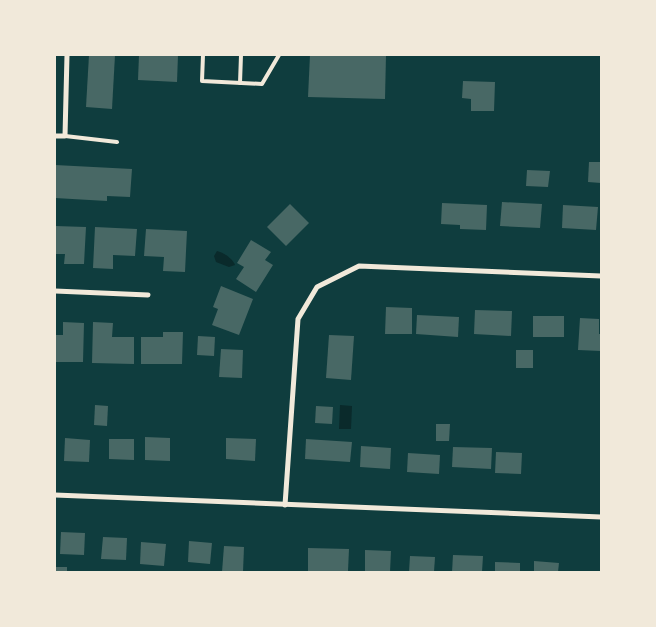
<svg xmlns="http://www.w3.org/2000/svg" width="656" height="627" font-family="Arial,sans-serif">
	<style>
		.water { fill: #0a2a2b }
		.building { fill: #486865 }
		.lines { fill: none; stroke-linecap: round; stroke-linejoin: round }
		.service { stroke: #f1e9da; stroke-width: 4 }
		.minor { stroke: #f1e9da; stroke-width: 5 }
	</style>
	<rect width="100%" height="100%" fill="#0f3d3e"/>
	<!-- water -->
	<g class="water">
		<path d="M 217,251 C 223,252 233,259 235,265 L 229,267 L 216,262 L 214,256 Z"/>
		<polygon points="340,405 352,406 351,429 339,429"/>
	</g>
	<!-- building -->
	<g class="building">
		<polygon points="89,55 115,55 112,109 86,107"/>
		<polygon points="139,55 178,55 177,82 138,80"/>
		<polygon points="310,55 386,55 385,99 308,97"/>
		<polygon points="463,81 495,82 494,111 471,111 471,99 462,98"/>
		<polygon points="589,162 601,162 601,183 588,182"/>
		<polygon points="55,165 132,169 130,197 107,196 107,201 55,198"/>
		<polygon points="527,170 550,171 548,187 526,186"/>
		<polygon points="502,202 542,204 540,228 500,226"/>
		<polygon points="442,203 487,205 486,230 460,229 460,225 441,224"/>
		<polygon points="290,204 309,223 286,246 267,227"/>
		<polygon points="563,205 598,207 596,230 562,228"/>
		<polygon points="55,226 86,227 84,264 64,264 65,254 55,254"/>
		<polygon points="95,227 137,229 135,256 113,255 113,269 93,268"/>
		<polygon points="146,229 187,231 185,272 163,271 164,257 144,256"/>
		<polygon points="251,240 271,252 265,260 273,265 256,292 236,279 244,267 237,263"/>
		<polygon points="221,286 253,299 239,335 212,325 218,309 213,307"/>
		<polygon points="386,307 412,308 412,334 385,334"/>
		<polygon points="475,310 512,311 511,336 474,334"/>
		<polygon points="417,315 459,317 458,337 416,334"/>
		<rect x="533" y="316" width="31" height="21"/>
		<polygon points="580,318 599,319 599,334 601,334 601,351 578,350"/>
		<polygon points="63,322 84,323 83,362 55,362 55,335 63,335"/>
		<polygon points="93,322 113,323 112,337 134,337 134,364 92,363"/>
		<polygon points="163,332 183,332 182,364 141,364 141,337 163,337"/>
		<polygon points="329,335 354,336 351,380 326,378"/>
		<polygon points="198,336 215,337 214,356 197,355"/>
		<polygon points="221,349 243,350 242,378 219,377"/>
		<rect x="516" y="350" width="17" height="18"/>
		<polygon points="95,405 108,406 107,426 94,425"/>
		<polygon points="316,406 333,407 332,424 315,423"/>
		<polygon points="436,424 450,424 449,441 436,441"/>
		<polygon points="145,437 170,438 170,461 145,460"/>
		<polygon points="65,438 90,440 89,462 64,461"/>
		<polygon points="226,438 256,439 255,461 226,459"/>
		<polygon points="109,439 134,439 134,460 109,459"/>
		<polygon points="306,439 352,442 350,462 305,459"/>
		<polygon points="361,446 391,448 390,469 360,467"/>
		<polygon points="453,447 492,448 491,469 452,467"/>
		<polygon points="496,452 522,453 521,474 495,473"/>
		<polygon points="408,453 440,455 439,474 407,472"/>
		<polygon points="61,532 85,533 84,555 60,554"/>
		<polygon points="103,537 127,538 126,560 101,559"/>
		<polygon points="189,541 212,543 210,564 188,562"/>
		<polygon points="141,542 166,544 164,566 140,564"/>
		<polygon points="224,546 244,547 243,572 222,572"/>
		<polygon points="308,548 349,549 348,571 308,572"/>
		<polygon points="365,550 391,551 390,572 365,572"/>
		<polygon points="453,555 483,556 482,572 452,572"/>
		<polygon points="410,556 435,557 434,572 409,572"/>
		<polygon points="534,561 559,563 558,572 534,572"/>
		<polygon points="495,562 520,563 520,572 495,572"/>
		<rect x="55" y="567" width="12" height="5"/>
	</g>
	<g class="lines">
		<!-- service -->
		<g class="service">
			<polyline points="203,55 202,81 262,84 279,55"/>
			<polyline points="240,83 241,55"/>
			<polyline points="65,136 117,142"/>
		</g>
		<!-- minor -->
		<g class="minor">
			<polyline points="55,136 65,136 67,55"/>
			<polyline points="55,291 148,295"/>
			<polyline points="55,495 601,517"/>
			<polyline points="285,505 298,319 317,287 359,266 601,276"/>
		</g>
	</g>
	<!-- border -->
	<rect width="656" height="627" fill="none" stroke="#f1e9da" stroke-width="112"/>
</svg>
